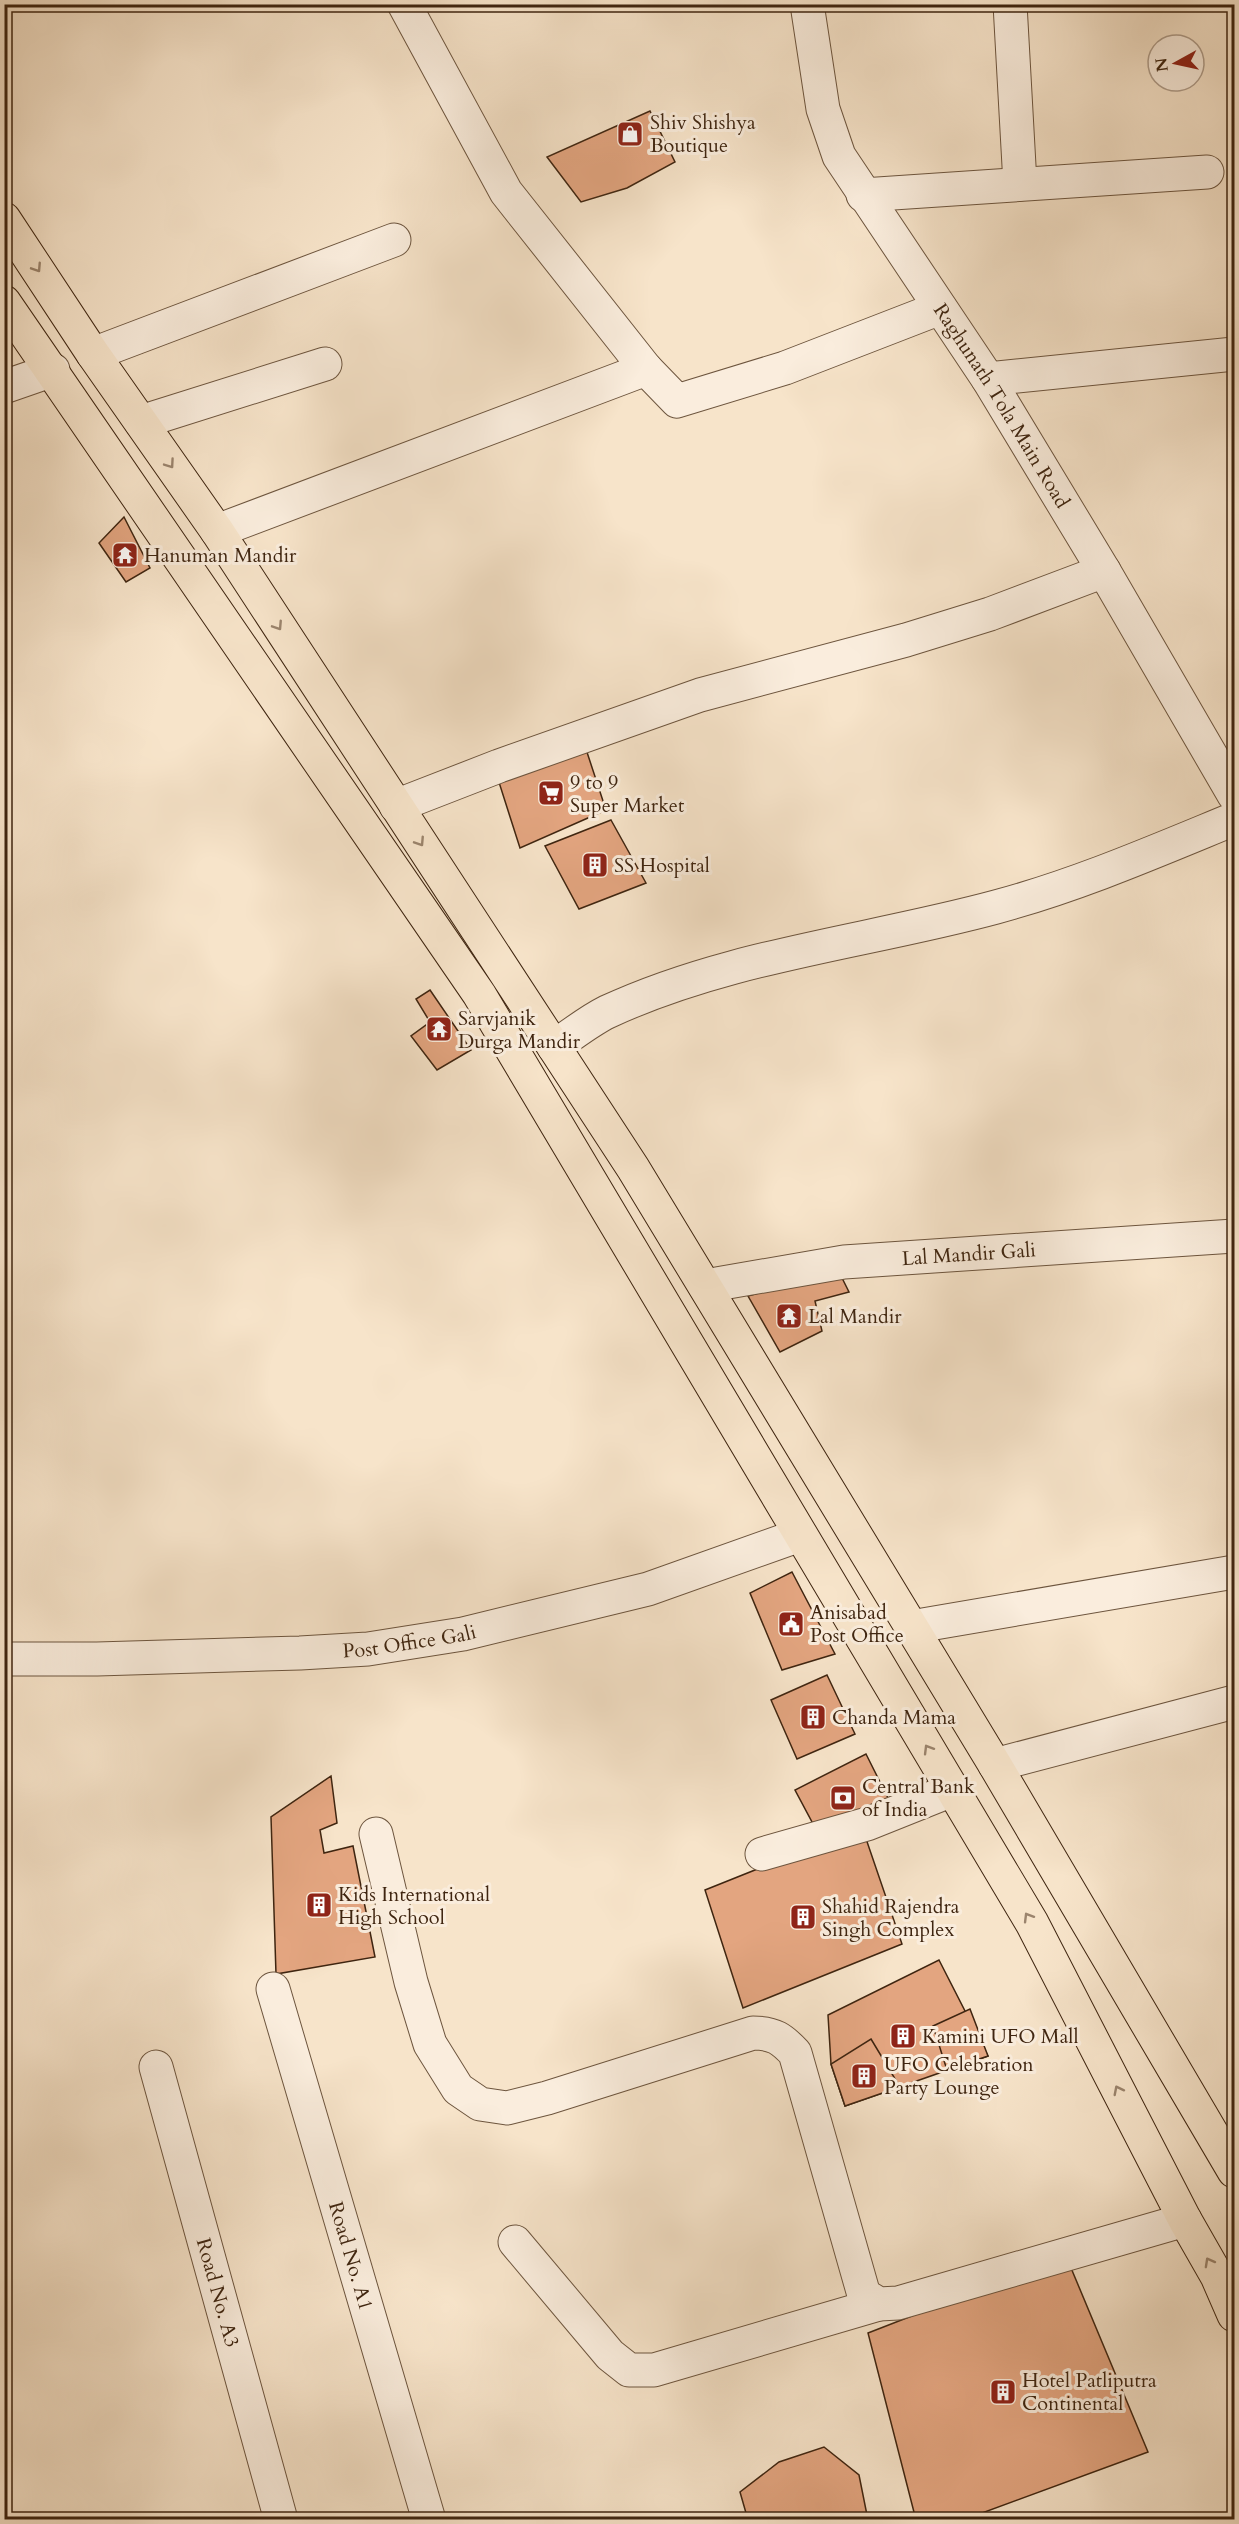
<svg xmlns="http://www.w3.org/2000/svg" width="1239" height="2524" font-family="Cardo,serif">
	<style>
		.building { fill: #e3a580; stroke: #3f2510; stroke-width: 1.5 }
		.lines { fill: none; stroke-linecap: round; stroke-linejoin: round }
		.minor-casing { stroke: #6d553e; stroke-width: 35 }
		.highway-casing { stroke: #3f2510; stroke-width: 35 }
		.minor { stroke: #faeddd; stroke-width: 33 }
		.highway { stroke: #f7e4ca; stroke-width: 33 }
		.oneway { stroke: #9b846d }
		.labels { text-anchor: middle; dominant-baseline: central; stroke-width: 6; stroke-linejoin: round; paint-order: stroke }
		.poi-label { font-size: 20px; fill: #3f2510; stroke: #faeddd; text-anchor: start }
		.street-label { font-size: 20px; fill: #3f2510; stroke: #faeddd }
	</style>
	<rect width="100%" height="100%" fill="#f7e4ca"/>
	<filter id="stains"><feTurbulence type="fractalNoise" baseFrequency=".00333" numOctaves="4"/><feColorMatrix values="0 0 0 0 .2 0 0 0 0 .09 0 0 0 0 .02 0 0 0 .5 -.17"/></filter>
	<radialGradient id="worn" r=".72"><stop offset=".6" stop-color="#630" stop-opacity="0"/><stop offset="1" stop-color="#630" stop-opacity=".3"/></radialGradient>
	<!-- building -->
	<g class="building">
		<polygon points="650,111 675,162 627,188 581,202 547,157"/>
		<polygon points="124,517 150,568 126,582 99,543"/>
		<polygon points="582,737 606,810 520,848 497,776"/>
		<polygon points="611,820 646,883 579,909 545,846"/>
		<polygon points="430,990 471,1050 437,1070 411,1036 430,1022 416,999"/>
		<polygon points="838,1270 849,1292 815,1301 822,1331 780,1352 748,1296"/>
		<polygon points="792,1572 835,1654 782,1670 750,1593"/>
		<polygon points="827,1675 855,1734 797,1759 771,1700"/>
		<polygon points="866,1754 892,1806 819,1835 795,1790"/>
		<polygon points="331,1776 337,1823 320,1830 324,1853 353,1846 375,1957 276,1974 271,1817"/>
		<polygon points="862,1827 902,1944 743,2008 705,1890"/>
		<polygon points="939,1960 988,2056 845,2106 831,2064 828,2015"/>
		<polygon points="970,2009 988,2056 947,2070 933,2026"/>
		<polygon points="871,2039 900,2087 845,2106 831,2064"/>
		<polygon points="1066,2256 1148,2452 963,2520 916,2520 868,2333"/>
		<polygon points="824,2447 859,2475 868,2520 748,2520 740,2492 779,2462"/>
	</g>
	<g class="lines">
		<defs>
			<g id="minor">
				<path id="s1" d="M 807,4 L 823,109 L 839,156 L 988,379 L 1104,571 L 1234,795"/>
				<polyline points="1010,4 1020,184"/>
				<polyline points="863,195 1207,172"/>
				<polyline points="93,354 394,240"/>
				<polyline points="646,369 677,401 785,368 940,308"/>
				<polyline points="988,379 1234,354"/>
				<polyline points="4,387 53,370"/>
				<polyline points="141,422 325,364"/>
				<polyline points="217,531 646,369 506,192 404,4"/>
				<polyline points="396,806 499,766 700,695 906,640 990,614 1104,571"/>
				<path d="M 554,1047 C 571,1035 589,1021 607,1012 C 730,955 867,942 996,907 C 1078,885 1156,851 1234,819"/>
				<path id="s2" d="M 705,1286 L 844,1262 L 1234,1236"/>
				<polyline points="911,1627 1234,1572"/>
				<path id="s3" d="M 4,1659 L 97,1659 L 300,1653 L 368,1649 L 463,1634 L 648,1589 L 800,1535"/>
				<polyline points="995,1765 1234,1702"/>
				<path d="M 376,1834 L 411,1982 L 430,2044 L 458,2089 L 480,2104 L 507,2108 L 547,2098 L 753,2033 C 774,2033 782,2039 795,2053 L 864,2295 L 879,2304 L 898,2303 L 1185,2220"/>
				<polyline points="762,1854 867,1824 952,1790"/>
				<path id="s4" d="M 273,1989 L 429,2520"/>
				<path id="s5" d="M 156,2067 L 281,2520"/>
				<polyline points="515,2242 610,2355 629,2370 654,2370 879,2304"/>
			</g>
			<g id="highway">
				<polyline points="4,219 93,354 217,531 633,1168 995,1765 1234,2171"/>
				<polyline points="4,302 479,994 1032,1923 1185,2220 1217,2276 1234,2315"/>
			</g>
		</defs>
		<!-- minor casing -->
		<use href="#minor" class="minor-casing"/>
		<!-- highway casing -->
		<use href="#highway" class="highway-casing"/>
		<!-- minor -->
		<use href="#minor" class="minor"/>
		<!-- highway -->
		<use href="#highway" class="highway"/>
	</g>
	<!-- one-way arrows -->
	<defs><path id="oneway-chevron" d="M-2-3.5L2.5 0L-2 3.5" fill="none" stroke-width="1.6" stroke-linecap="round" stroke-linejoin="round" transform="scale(1.5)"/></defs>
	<g class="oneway">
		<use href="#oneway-chevron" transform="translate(37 268) rotate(57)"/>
		<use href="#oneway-chevron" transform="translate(170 464) rotate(55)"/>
		<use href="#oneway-chevron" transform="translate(278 626) rotate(57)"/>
		<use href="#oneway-chevron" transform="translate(420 842) rotate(57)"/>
		<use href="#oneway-chevron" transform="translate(928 1749) rotate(-121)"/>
		<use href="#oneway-chevron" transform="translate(1028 1917) rotate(-121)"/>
		<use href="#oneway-chevron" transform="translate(1118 2090) rotate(-117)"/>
		<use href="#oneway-chevron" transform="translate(1209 2262) rotate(-119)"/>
	</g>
	<!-- icons -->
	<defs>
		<symbol id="shop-square" viewBox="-11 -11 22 22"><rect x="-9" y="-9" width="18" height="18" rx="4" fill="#8f2418" stroke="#faeddd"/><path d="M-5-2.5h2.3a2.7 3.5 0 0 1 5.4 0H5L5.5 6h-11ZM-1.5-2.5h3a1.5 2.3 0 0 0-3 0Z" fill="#fff"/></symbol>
		<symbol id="temple-square" viewBox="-11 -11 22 22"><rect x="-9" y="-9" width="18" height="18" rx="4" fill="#8f2418" stroke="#faeddd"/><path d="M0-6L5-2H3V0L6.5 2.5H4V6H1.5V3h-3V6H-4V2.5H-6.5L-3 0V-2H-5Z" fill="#fff"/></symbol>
		<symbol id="supermarket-square" viewBox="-11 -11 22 22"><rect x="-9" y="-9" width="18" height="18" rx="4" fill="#8f2418" stroke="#faeddd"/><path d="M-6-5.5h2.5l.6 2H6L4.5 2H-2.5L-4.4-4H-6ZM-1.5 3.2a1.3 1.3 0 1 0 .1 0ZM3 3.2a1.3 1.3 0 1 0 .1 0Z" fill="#fff"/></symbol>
		<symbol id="building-square" viewBox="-11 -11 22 22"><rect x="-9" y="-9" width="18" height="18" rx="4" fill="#8f2418" stroke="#faeddd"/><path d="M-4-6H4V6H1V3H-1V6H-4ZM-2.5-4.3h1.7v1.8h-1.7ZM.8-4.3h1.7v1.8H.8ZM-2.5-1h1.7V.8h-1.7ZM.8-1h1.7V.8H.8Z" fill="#fff"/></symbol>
		<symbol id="civic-square" viewBox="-11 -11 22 22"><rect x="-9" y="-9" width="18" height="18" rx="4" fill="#8f2418" stroke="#faeddd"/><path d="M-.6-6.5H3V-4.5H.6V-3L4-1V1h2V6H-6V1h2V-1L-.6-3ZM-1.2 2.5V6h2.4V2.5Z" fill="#fff"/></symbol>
		<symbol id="bank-square" viewBox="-11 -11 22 22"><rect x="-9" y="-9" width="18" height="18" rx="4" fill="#8f2418" stroke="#faeddd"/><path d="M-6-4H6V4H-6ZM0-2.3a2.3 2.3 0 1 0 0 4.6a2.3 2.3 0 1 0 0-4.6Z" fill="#fff"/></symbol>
	</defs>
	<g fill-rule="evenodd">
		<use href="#shop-square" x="615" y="119" width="30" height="30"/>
		<use href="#temple-square" x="110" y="540" width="30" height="30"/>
		<use href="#supermarket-square" x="536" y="778" width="30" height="30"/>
		<use href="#building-square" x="580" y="850" width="30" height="30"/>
		<use href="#temple-square" x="424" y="1014" width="30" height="30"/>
		<use href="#temple-square" x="774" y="1301" width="30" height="30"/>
		<use href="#civic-square" x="776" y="1609" width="30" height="30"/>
		<use href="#building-square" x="798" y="1702" width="30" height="30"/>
		<use href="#bank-square" x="828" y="1783" width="30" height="30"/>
		<use href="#building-square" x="304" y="1890" width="30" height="30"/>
		<use href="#building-square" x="788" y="1902" width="30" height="30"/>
		<use href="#building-square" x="888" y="2021" width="30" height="30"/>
		<use href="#building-square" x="849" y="2061" width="30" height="30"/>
		<use href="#building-square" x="988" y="2377" width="30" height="30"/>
	</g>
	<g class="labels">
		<!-- poi labels -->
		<g class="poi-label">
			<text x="650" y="122">Shiv Shishya<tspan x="650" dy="23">Boutique</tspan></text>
			<text x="144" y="555">Hanuman Mandir</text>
			<text x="570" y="782">9 to 9<tspan x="570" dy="23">Super Market</tspan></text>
			<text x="614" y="865">SS Hospital</text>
			<text x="458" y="1018">Sarvjanik<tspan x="458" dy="23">Durga Mandir</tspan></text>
			<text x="808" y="1316">Lal Mandir</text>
			<text x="810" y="1612">Anisabad<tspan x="810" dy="23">Post Office</tspan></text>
			<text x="832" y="1717">Chanda Mama</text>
			<text x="862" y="1786">Central Bank<tspan x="862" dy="23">of India</tspan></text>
			<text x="338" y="1894">Kids International<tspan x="338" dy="23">High School</tspan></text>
			<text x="822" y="1906">Shahid Rajendra<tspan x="822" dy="23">Singh Complex</tspan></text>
			<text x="922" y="2036">Kamini UFO Mall</text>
			<text x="884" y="2064">UFO Celebration<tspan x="884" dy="23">Party Lounge</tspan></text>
			<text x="1022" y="2380">Hotel Patliputra<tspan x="1022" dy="23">Continental</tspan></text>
		</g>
		<!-- street labels -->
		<g class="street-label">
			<text stroke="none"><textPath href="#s1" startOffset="454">Raghunath Tola Main Road</textPath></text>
			<text stroke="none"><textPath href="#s2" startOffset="266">Lal Mandir Gali</textPath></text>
			<text stroke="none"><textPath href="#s3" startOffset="406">Post Office Gali</textPath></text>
			<text stroke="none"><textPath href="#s4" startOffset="278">Road No. A1</textPath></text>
			<text stroke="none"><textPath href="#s5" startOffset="234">Road No. A3</textPath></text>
		</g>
	</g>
	<!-- margin -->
	<rect width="1239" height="2524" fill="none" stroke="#f7e4ca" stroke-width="24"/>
	<rect x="6" y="6" width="1227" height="2512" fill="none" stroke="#3f2510" stroke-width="3"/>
	<rect x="12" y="12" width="1215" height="2500" fill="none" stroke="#3f2510" stroke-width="1.5"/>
	<!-- north arrow -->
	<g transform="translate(1176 63) rotate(262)"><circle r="28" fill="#faeddd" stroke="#af9d8b" stroke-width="1.5"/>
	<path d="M0-4.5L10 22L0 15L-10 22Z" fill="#8f2418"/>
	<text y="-9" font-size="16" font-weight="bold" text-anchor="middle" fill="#3f2510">N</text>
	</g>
	<rect width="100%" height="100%" filter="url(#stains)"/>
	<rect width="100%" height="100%" fill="url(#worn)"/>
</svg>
